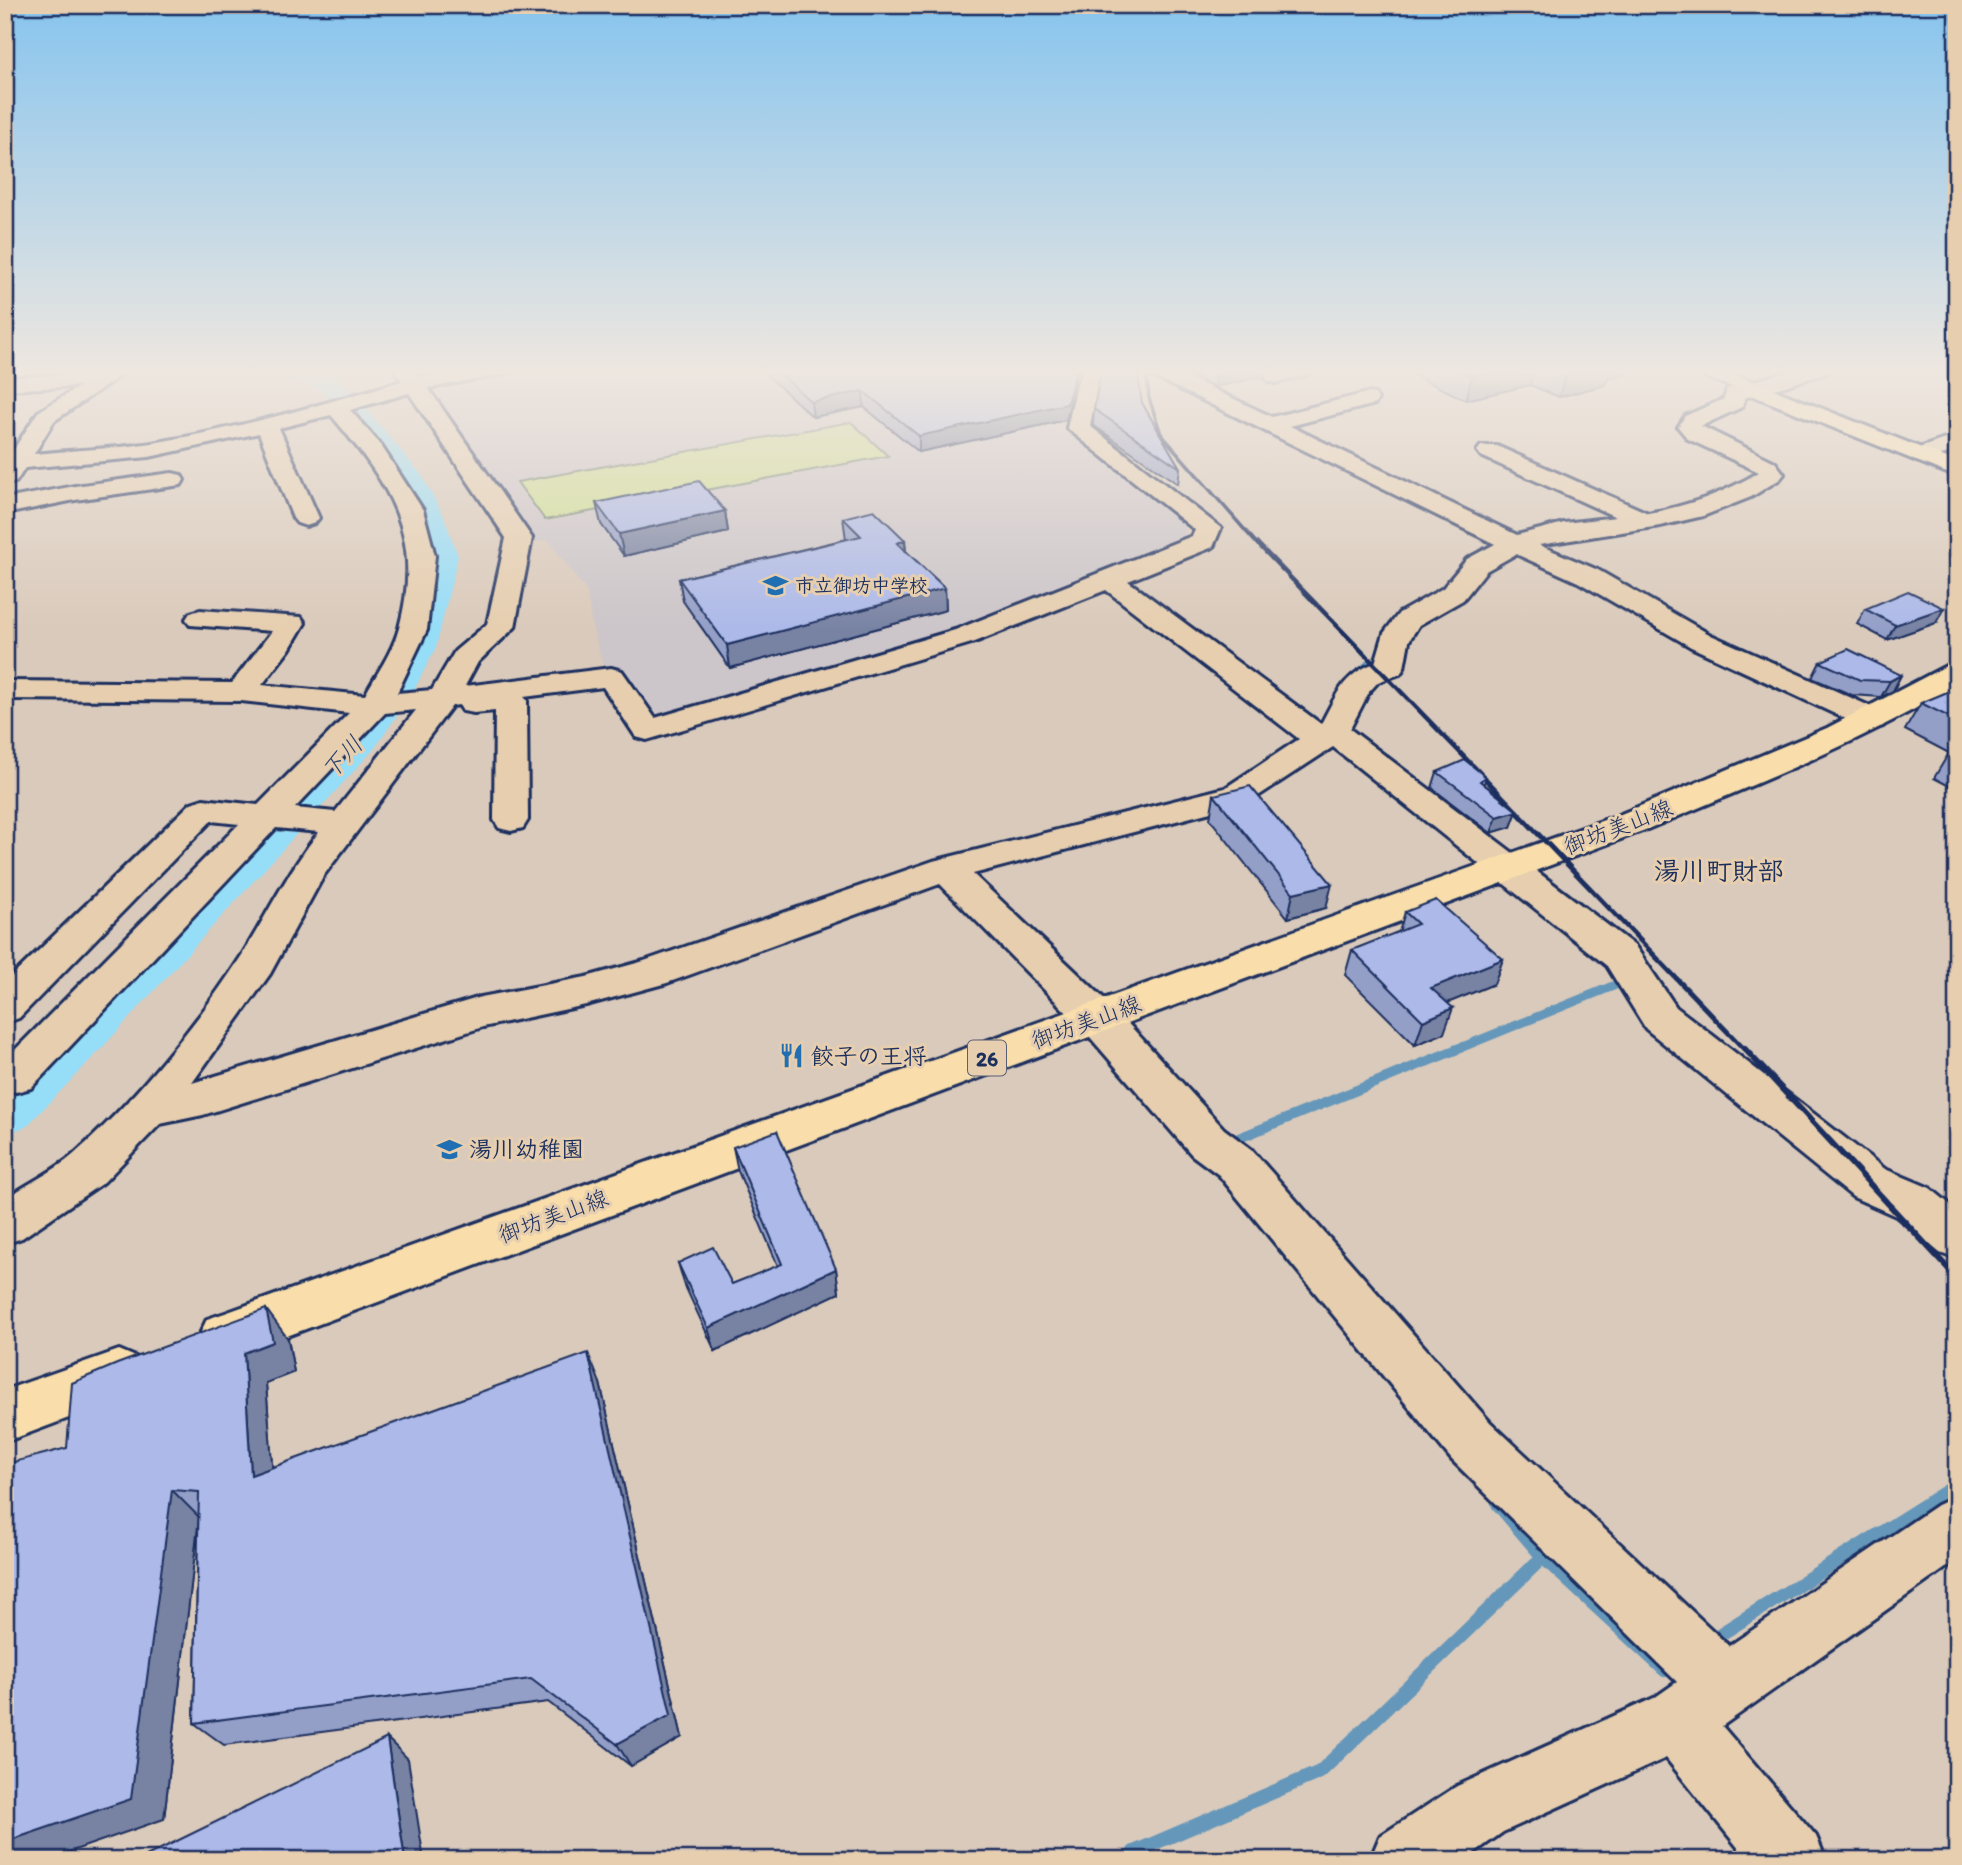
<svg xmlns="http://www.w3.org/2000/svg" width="1962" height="1865" font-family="Itim,'Klee One',sans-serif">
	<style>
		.built { fill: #ccc5c9 }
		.green { fill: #d0df92; stroke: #768778; stroke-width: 2 }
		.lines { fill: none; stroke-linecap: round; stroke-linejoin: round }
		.stream-far3 { stroke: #6597ba; stroke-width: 7 }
		.stream-far2 { stroke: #6597ba; stroke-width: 9 }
		.stream-far1 { stroke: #6597ba; stroke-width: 10 }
		.stream { stroke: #6597ba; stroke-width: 14 }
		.river { fill: #96ddf8; fill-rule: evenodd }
		.minor-casing { stroke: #1b2f5e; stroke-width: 6 }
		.major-casing { stroke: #1b2f5e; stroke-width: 6 }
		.minor { fill: #e6ceaf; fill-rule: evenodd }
		.major { fill: #f9deab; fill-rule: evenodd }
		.rail-far3 { stroke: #1b2f5e; stroke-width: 3.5 }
		.rail-far2 { stroke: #1b2f5e; stroke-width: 4.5 }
		.rail-far1 { stroke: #1b2f5e; stroke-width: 5 }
		.rail { stroke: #1b2f5e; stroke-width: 6 }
		.wall { fill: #949fc8; stroke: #1b2f5e; stroke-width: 2 }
		.shaded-wall { fill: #7882a3; stroke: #1b2f5e; stroke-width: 2 }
		.building { fill: #acb9e9; stroke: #1b2f5e; stroke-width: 2 }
		.labels { text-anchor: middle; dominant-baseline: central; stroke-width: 6; stroke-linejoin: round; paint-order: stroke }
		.far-poi-label { font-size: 19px; font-weight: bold; fill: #1b2f5e; stroke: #e6ceaf; text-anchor: start }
		.shield { fill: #e6ceaf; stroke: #585f76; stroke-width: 2 }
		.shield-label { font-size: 21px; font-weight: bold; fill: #1b2f5e }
		.street-label { font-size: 23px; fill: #1b2f5e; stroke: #e6ceaf }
		.poi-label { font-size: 23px; font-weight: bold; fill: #1b2f5e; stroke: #e6ceaf; text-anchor: start }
		.water-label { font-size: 24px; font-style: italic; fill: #27406d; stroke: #e6ceaf }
		.quarter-label { font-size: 26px; font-weight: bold; fill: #1b2f5e; stroke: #e6ceaf }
	</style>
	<rect width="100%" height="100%" fill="#dacabb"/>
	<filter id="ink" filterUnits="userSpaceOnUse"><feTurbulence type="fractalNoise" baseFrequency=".0143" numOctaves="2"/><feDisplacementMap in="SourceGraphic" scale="14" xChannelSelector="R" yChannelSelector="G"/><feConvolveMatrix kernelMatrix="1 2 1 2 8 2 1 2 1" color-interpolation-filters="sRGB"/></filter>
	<g filter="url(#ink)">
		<!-- built -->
		<polygon class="built" points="520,369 1088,369 1074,422 1067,424 1187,522 1185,535 1104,577 964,633 648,726 605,672 591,622 587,592 548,540 530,543 425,385"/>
		<!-- green -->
		<polygon class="green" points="851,422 888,456 545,520 517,482"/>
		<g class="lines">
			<!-- stream-far3 -->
			<polyline class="stream-far3" points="1357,674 1369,663"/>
			<!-- stream-far2 -->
			<polyline class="stream-far2" points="1455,1050 1618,984 1615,974"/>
			<!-- stream-far1 -->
			<polyline class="stream-far1" points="1234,1140 1460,1048"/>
			<!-- stream -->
			<g class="stream">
				<polyline points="1498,1504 1543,1557"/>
				<polyline points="1708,1642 1957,1485"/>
				<polyline points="1135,1860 1134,1852 1320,1772 1543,1557 1665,1670 1673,1665"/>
			</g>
			<!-- river -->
			<polygon class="river" points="267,369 313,369 339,376 422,476 444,517 458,556 436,647 412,694 374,749 102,1048 26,1127 5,1134 5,1075 64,1020 344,731 373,692 398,647 424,556 410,517 391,478 319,388 270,375"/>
			<defs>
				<g id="minor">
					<path d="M 105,369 L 130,369 L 54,421 L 34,454 C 73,450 113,449 152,443 C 237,429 320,405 402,381 L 394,369 L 414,369 L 420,377 L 464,369 L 510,369 L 507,373 L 500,375 L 428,388 L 532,538 L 515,627 L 478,662 L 465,686 L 611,668 L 622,671 L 655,718 L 955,630 L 1192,536 L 1195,530 L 1067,428 L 1078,380 L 1082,374 L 1081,369 L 1101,369 L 1103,375 L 1098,382 L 1090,426 L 1221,528 L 1213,547 L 1128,581 L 1321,724 C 1336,696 1343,674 1375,663 L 1384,633 L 1399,613 L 1443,588 L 1467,559 L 1495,544 L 1147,373 L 1144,369 L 1171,369 L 1272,417 L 1367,393 L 1375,394 L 1378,399 L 1375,404 L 1290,426 L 1517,535 L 1564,523 L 1616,517 L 1481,456 L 1477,451 L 1481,446 L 1497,446 L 1648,513 C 1688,506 1725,493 1759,472 L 1688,439 L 1678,427 L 1685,416 L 1724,399 L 1727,389 L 1797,369 L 1830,369 L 1827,373 L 1745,398 L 1742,407 L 1701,426 L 1775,462 L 1784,474 L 1780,479 L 1751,497 L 1703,516 L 1660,526 L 1539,545 L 1598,570 L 1711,635 L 1883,712 L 1888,719 L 1883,726 L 1872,729 L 1861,726 L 1691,647 L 1578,582 L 1516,554 L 1486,571 L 1463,600 L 1419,625 L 1409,641 L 1404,668 L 1400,674 L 1378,682 L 1369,692 L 1350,729 L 1635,946 L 1676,1007 L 1885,1169 L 1930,1188 L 1957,1210 L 1957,1259 L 1940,1253 L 1896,1216 L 1853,1197 L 1646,1029 L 1607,966 L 1333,747 L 1249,802 L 973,874 L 1113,1007 L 1224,1129 L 1251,1149 L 1490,1422 L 1729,1646 L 1937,1505 L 1957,1496 L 1957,1560 L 1722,1726 L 1816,1836 L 1826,1860 L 1748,1860 L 1666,1758 L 1503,1832 L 1464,1860 L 1370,1860 L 1380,1836 L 1457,1786 L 1654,1698 L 1677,1682 L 1452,1460 L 1219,1175 L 1192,1155 L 1083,1029 L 940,884 L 667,983 L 586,1005 L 483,1027 L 203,1115 L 160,1124 L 104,1182 L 22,1238 L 5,1244 L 5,1199 C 27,1184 53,1172 73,1155 C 131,1105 201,1019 242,955 C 268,913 288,871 319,832 L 276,828 L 31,1088 L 16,1092 L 5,1089 L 5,1060 L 239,824 L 211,821 L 19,1018 L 5,1023 L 5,983 L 191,803 L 203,799 L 258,805 L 349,713 L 241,701 L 5,699 L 5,681 L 232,683 L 272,631 L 190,625 L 186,619 L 190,613 L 200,610 L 301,617 L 305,623 L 289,650 L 262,685 L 365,695 C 376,675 393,651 399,628 C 424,534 390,485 331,415 L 279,428 L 319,518 L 315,523 L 306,526 L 297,523 L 293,518 L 259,433 L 149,457 L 25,468 L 16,482 L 5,484 L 5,463 L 38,412 L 80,386 L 5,390 L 5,378 L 101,372 ZM 409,393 L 506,538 L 487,624 L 455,651 L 432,690 L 397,693 L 427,630 L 435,556 L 423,510 L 380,444 L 350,410 ZM 1106,590 L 1299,739 L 1225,788 L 933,861 L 644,961 L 586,977 L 481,997 L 192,1083 L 270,974 L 324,875 L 452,706 L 459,705 L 463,711 L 474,713 L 495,711 L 494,820 L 499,828 L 511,831 L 523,828 L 528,820 L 527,700 L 524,697 L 603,687 L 636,737 L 647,740 L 975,642 ZM 416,710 L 335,812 L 295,808 L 385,713 Z"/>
					<polygon points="1281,369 1316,369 1313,373 1275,383 1268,381 1265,377 1268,373"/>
					<polygon points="1957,435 1957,450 1921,462 1913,460 1909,455 1913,450"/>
					<polygon points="172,473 181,475 184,480 181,485 75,500 5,514 5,499 75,486"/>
				</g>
				<g id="major">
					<polygon points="1693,369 1722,369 1957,462 1957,477 1696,373"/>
					<path d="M 1957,663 L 1957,685 C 1858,744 1751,786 1645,830 L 225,1359 L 207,1353 L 199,1336 L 207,1319 L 225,1313 L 1621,814 L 1827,728 L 1946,666 Z"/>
					<polygon points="119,1350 138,1358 145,1375 138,1392 5,1442 5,1390"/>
				</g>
			</defs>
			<!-- minor casing -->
			<use href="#minor" class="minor-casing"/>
			<!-- major casing -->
			<use href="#major" class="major-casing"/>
			<!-- minor -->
			<use href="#minor" class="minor"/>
			<!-- major -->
			<use href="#major" class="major"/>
			<!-- rail-far3 -->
			<polyline class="rail-far3" points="1146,369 1149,398 1161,434 1258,545"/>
			<!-- rail-far2 -->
			<polyline class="rail-far2" points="1257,543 1474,767"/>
			<!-- rail-far1 -->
			<polyline class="rail-far1" points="1473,766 1745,1050"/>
			<!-- rail -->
			<polyline class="rail" points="1744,1048 1957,1278"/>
		</g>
		<!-- wall -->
		<g class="wall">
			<polygon points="760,369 1078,369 1066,420 919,452 864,407 813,417"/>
			<polygon points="1178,369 1272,369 1263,376 1215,387"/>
			<polygon points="1400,369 1643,369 1608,378 1605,385 1559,397 1530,385 1466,400"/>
			<polygon points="1142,403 1180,468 1178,484 1093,425 1094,409"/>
			<polygon points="596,503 725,511 728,532 624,556 601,524"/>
			<polygon points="843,518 905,540 906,551 945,588 946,610 730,668 683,601 679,579 846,539"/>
			<polygon points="1865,609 1936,623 1887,640 1857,624"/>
			<polygon points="1820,662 1901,675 1893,691 1881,697 1852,695 1812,678"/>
			<polygon points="1957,688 1957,790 1934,778 1949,753 1905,730 1921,703"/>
			<polygon points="1437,772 1486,777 1484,784 1517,811 1511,827 1491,833 1432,788"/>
			<polygon points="1214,795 1326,908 1288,918 1210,819"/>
			<polygon points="1405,912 1503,959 1494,984 1447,1003 1444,1033 1415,1045 1345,975 1352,950 1399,932"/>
			<polygon points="733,1147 836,1269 839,1293 715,1351 685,1286 678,1263 732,1284 778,1266 738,1171"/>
			<polygon points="288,1339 294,1372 266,1383 272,1467 600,1383 682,1737 631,1766 548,1702 224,1745 194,1723 198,1524 164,1819 67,1448"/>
		</g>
		<!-- shaded-wall -->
		<g class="shaded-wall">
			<polygon points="1076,369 1078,369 1066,420 919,452 919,436"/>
			<polygon points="1229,369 1272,369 1263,376 1215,387 1217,372"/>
			<polygon points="1501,369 1534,369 1530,385 1466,400 1472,376"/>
			<polygon points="1582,369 1643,369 1608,378 1605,385 1559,397 1566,373"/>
			<polygon points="863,391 864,407 813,417 811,402"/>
			<polygon points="725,511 728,532 624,556 619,534"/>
			<polygon points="905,540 906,562 897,543"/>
			<polygon points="945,588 946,610 730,668 727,645"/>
			<polygon points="1944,608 1936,623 1887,640 1895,625"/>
			<polygon points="1901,675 1893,691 1881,697 1890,681"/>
			<polygon points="1517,811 1511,827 1491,833 1497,817"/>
			<polygon points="1332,884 1326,908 1288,918 1293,893"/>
			<polygon points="1503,959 1494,984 1423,1013 1431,988"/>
			<polygon points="1453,1008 1444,1033 1415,1045 1423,1021"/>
			<polygon points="836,1269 839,1293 715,1351 708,1328"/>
			<polygon points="266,1309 288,1339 294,1372 266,1383 275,1503 251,1475 244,1353"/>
			<polygon points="588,1353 600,1383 682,1737 631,1766 617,1744"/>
			<polygon points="172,1490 199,1517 164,1819 46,1860 5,1860 5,1842"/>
			<polygon points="387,1738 408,1759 424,1860 405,1860"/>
		</g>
		<!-- building -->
		<g class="building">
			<polygon points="775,369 1076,369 1067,404 919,436 863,391 811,402"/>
			<polygon points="1101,369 1137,369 1142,403 1180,468 1094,409"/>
			<polygon points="1211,369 1229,369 1217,372"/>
			<polygon points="1457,369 1501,369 1472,376"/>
			<polygon points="1557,369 1582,369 1566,373"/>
			<polygon points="699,481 725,511 619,534 596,503"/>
			<polygon points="874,510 905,540 897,543 945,588 727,645 679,579 861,536 843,518"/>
			<polygon points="1908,591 1944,608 1895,625 1865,609"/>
			<polygon points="1848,649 1901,675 1890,681 1860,680 1820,662"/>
			<polygon points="1957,688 1957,721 1921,703"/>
			<polygon points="1957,748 1957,753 1951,750"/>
			<polygon points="1465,760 1486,777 1480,781 1517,811 1497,817 1437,772"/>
			<polygon points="1250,786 1332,884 1293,893 1214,795"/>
			<polygon points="1436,900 1503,959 1431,988 1453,1008 1423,1021 1352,950 1418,924 1405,912"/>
			<polygon points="777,1131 836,1269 708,1328 678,1263 713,1247 732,1284 782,1264 733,1147"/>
			<polygon points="266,1309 273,1342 244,1353 251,1475 588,1353 671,1715 617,1744 531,1679 194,1723 199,1492 172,1490 131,1799 5,1842 6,1464 67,1448 72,1383 117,1364"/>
			<polygon points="387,1738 405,1860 138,1860"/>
		</g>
	</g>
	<!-- sky -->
	<linearGradient id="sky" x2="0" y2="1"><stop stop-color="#87c4ee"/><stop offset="0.59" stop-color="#eee7e0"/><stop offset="1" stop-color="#eee7e0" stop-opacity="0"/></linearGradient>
	<rect width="1962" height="630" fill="url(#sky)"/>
	<!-- icons -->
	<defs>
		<symbol id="school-bare" viewBox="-9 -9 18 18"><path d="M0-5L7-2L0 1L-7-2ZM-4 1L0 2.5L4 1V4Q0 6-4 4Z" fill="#1f6fb2" stroke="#e6ceaf" stroke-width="2.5" paint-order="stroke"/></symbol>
		<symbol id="restaurant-bare" viewBox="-9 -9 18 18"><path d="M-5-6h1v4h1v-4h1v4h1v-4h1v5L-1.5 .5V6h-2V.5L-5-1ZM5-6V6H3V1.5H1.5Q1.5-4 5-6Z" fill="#1f6fb2" stroke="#e6ceaf" stroke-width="2.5" paint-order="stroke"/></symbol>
	</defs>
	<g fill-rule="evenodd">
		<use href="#school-bare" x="758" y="568" width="35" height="35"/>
		<use href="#restaurant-bare" x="774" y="1038" width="35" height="35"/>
		<use href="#school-bare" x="432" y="1132" width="35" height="35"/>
	</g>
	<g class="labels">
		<!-- far-poi labels -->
		<g class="far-poi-label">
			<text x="795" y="585">市立御坊中学校</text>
		</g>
		<!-- shield labels -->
		<rect class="shield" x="968" y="1040.5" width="38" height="35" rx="5"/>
		<g class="shield-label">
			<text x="987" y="1058">26</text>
		</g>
		<!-- street labels -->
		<g class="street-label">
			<text transform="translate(1618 827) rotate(-21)">御坊美山線</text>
			<text transform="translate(1086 1022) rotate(-20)">御坊美山線</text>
			<text transform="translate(553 1216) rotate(-20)">御坊美山線</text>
		</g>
		<!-- poi labels -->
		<g class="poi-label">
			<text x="811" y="1056">餃子の王将</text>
			<text x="469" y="1149">湯川幼稚園</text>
		</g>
		<!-- water labels -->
		<g class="water-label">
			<text transform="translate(342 757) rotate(-48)">下川</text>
		</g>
		<!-- quarter labels -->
		<g class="quarter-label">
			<text x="1719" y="871">湯川町財部</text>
		</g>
	</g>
	<!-- margin -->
	<rect width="1962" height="1865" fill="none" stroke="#e6ceaf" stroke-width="28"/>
	<rect x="14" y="14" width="1934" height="1837" fill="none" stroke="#1b2f5e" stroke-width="2.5" filter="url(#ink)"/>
</svg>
